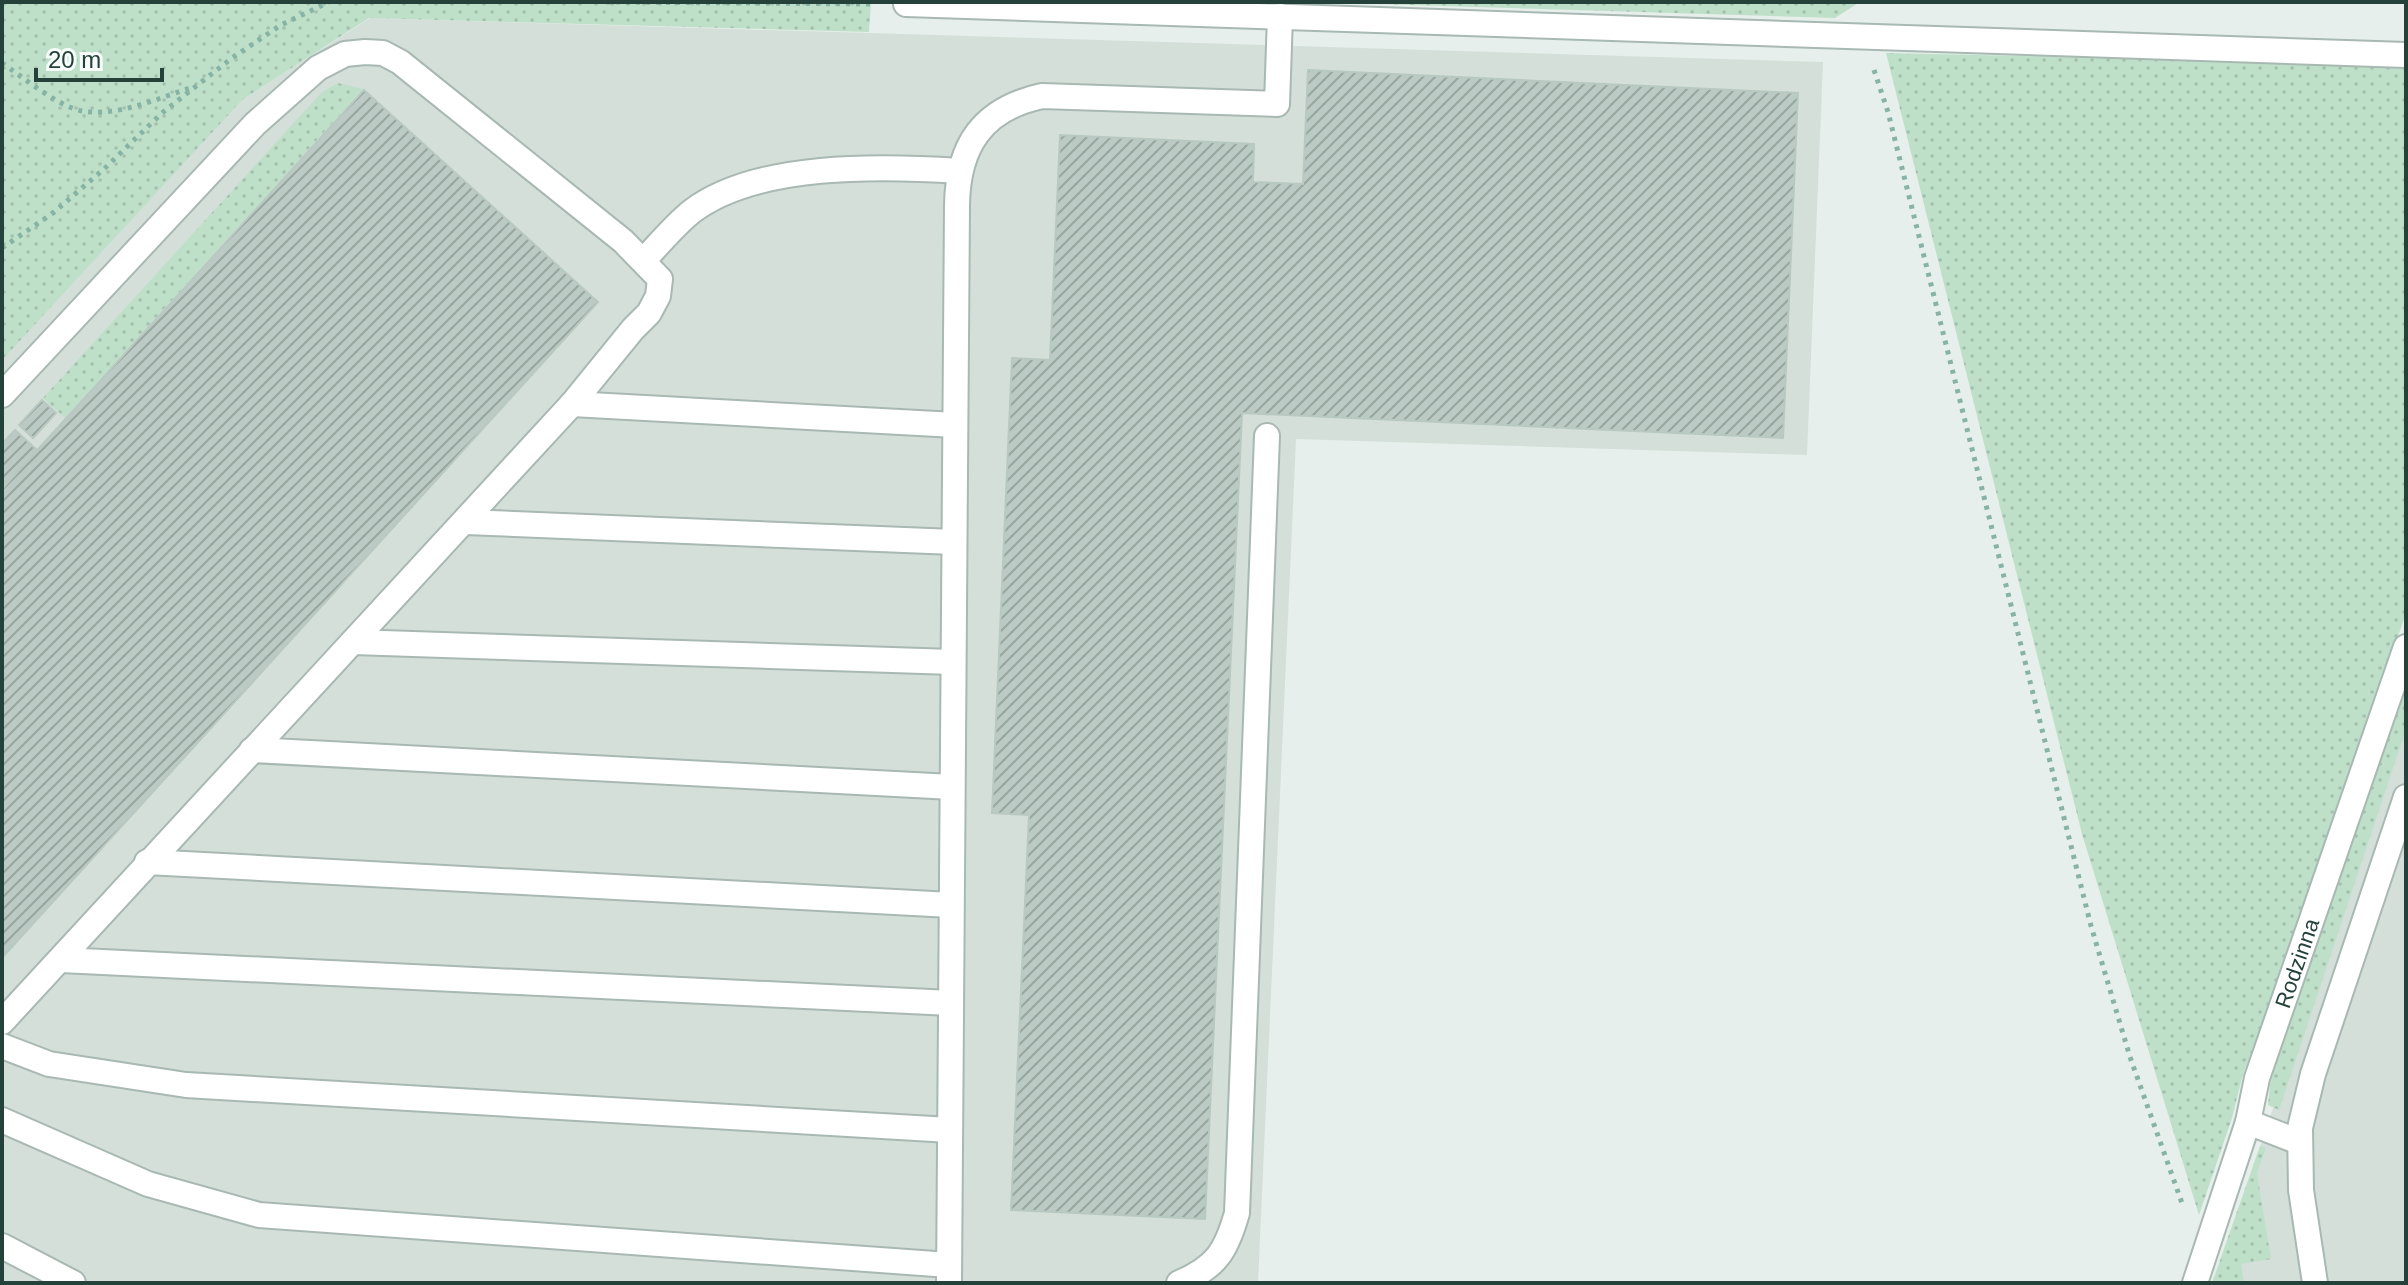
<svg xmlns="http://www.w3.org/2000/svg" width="2408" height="1285" font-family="Helvetica,sans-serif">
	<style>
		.built { fill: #d4dfda }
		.grass { fill: url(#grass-dots) }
		.building { fill: url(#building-hatch); stroke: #b8c9c2; stroke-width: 2 }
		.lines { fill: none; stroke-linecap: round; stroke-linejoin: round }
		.lane-casing { stroke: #a8b8b2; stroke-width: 28 }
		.path { stroke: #86b3a5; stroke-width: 5; stroke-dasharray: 4 6; stroke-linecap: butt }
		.lane { stroke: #fff; stroke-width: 24 }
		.labels { text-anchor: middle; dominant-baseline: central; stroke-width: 6; stroke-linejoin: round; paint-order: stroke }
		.street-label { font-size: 22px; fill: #24423a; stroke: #f7fbf9 }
	</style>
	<defs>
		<pattern id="grass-dots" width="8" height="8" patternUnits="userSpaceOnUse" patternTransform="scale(2)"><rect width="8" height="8" fill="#bfe0c8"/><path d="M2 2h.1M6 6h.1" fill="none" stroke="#a4c1ad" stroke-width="1.8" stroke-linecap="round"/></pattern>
		<pattern id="building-hatch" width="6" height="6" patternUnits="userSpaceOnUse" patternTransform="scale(2)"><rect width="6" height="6" fill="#bbcac4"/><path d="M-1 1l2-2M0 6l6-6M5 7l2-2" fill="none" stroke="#98a6a0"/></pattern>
	</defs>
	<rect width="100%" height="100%" fill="#e6efeb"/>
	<!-- built -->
	<g class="built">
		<polygon points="370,18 1823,62 1807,455 1296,439 1258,1283 2,1283 2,328 195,130"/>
		<polygon points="2406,712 2406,1283 2228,1283 2254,1165"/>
	</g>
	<!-- grass -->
	<g class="grass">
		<polygon points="2,2 871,2 869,32 369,18 242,100 2,360"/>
		<polygon points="1312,2 1860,2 1835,18"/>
		<polygon points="1886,53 2406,64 2406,613 2274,995 2243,1074 2232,1118 2199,1215 2082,834"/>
		<polygon points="338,83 363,89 65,418 43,398 322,92"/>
		<polygon points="2406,680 2406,729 2279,1110 2268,1105 2270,1084 2293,1002"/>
		<polygon points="2260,1146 2266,1148 2257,1173 2271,1259 2241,1264 2244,1283 2212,1283"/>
	</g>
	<!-- building -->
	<g class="building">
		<polygon points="1308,70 1798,93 1783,438 1242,413 1205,1219 1011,1210 1029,815 992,813 1012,358 1050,360 1060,135 1254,144 1253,182 1303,184"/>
		<polygon points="364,90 598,302 2,958 2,489"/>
		<polygon points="42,400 56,413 33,438 19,425"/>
		<polygon points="15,430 37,450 2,489 2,444"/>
	</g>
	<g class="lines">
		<defs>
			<g id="lane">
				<polyline points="906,4 2406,55"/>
				<path d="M 644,260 C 659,244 674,226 691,212 C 756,162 882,166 960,171"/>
				<polyline points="2,395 255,124 318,68 345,54 365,52 383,53 400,62 623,241 660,279 658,296 649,313 633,329 572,404 2,1022"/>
				<polyline points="572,404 955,425"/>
				<polyline points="465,522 954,542"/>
				<polyline points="353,642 953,662"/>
				<polyline points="252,750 952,787"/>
				<polyline points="147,862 951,905"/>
				<polyline points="61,960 951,1003"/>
				<polyline points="2,1046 49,1064 186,1085 950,1130"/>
				<polyline points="2,1120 148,1184 259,1215 949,1265"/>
				<polyline points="2248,1122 2299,1142"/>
				<polyline points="2,1246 73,1283"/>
				<path d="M 949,1283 L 957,205 C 958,146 982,109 1042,96 L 1277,104 L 1280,16"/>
				<path d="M 1179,1283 C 1216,1267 1226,1252 1237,1213 L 1267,436"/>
				<path id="s1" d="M 2195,1283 L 2248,1122 L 2257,1078 L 2406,647"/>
				<polyline points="2315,1283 2301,1190 2300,1128 2313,1074 2406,797"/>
			</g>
		</defs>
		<!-- lane casing -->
		<use href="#lane" class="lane-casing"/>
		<!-- path -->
		<g class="path">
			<polyline points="606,2 873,4"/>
			<path d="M 2,63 C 23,77 57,106 82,111 C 117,117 156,99 190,88"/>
			<polyline points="1874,70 1888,112 2091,926 2130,1057 2183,1206"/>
			<polyline points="2,248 53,213 104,169 162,113 232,58 281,25 329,2"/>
		</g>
		<!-- lane -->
		<use href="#lane" class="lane"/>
	</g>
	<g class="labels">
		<!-- street labels -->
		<g class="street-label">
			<text stroke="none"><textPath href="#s1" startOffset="336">Rodzinna</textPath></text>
		</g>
	</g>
	<!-- border -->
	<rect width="2408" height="1285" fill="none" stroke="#24423a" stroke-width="8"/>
	<!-- scale -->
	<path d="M36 68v12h126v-12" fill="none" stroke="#24423a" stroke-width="4"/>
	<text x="48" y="68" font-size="24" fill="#24423a" stroke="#f7fbf9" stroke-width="6" paint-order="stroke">20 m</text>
</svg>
